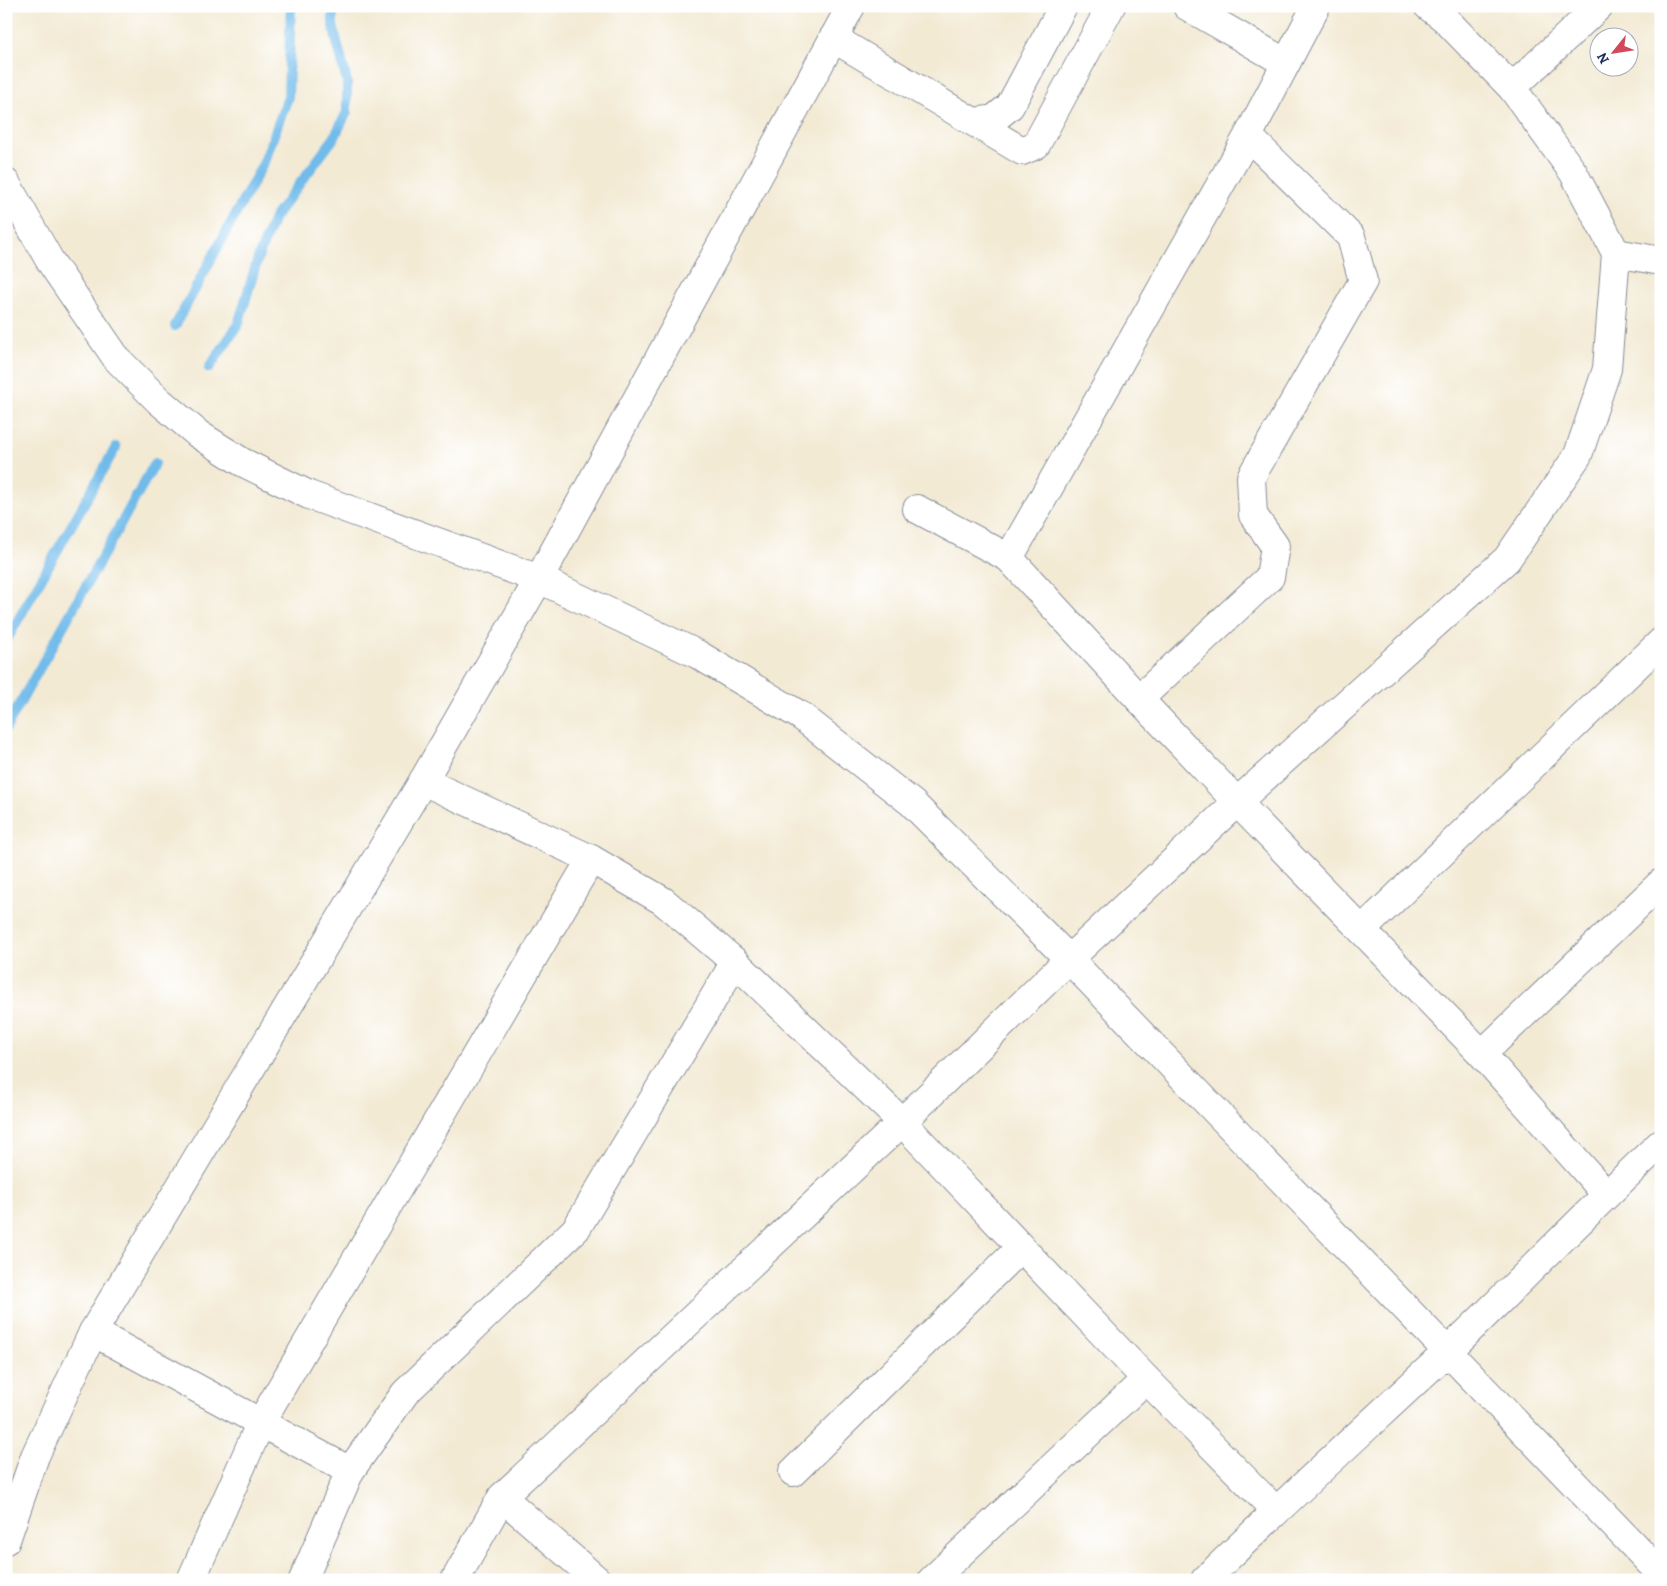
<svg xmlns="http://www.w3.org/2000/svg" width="1667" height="1586" font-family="Alegreya,serif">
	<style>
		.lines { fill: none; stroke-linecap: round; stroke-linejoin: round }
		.stream { stroke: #71bbea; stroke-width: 10 }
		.street-casing { stroke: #878c99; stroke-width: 30 }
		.secondary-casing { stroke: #878c99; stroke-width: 30 }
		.street { stroke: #fff; stroke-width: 28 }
		.secondary { stroke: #fff; stroke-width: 28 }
	</style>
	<rect width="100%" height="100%" fill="#fff"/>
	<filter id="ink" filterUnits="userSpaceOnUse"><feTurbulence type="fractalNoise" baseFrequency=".02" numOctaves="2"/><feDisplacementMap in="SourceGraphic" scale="10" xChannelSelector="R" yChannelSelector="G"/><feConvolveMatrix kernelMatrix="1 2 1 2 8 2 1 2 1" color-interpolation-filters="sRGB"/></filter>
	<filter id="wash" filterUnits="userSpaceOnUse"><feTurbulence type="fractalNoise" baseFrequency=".0096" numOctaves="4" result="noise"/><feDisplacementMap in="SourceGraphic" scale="20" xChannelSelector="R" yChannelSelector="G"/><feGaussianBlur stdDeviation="1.12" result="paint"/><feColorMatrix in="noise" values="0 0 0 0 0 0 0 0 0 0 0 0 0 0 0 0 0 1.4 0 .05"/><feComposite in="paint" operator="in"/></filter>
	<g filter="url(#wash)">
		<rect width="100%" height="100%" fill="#f3ead4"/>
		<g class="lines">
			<!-- stream -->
			<g class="stream">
				<polyline points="175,326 264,162 288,97 291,6"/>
				<polyline points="209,368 238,325 258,258 274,218 334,138 347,112 347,82 333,26 333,6"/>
				<polyline points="6,641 116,447"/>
				<polyline points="6,728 155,463"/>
			</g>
		</g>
	</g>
	<g filter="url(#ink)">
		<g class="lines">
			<defs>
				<g id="street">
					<polyline points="1187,6 1286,63"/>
					<polyline points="1428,6 1444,18 1512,88 1599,6"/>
					<polyline points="833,38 1022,151 1036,145 1111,6"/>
					<polyline points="974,122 994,119 1010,106 1063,6"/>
					<polyline points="1248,136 1009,558 1139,699 1237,802 1482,1054 1606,1194"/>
					<polyline points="1616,253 1661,261"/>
					<polyline points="917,509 1009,558"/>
					<polyline points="1139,699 1270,577 1275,546 1253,515 1251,477 1363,281 1351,237 1248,136 1316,6"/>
					<polyline points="423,781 591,859 663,901 735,962 902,1122 1146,1379 1276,1511"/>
					<polyline points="1362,930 1661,642"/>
					<polyline points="1482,1054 1661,883"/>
					<polyline points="93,1332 350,1471"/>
					<polyline points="1447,1351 1661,1574"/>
					<polyline points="793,1472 1020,1248"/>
					<polyline points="502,1497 597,1580"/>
					<polyline points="6,1540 35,1456 93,1332 423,781 539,579 851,6"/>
					<polyline points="191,1580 261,1422 591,859"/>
					<polyline points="303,1580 350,1471 405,1393 576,1229 735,962"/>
					<polyline points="455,1580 502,1497 902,1122 1069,959 1237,802 1507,559 1578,455 1607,369 1616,253 1573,172 1512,88"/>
					<polyline points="932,1580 1146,1379"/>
					<path d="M 1205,1580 C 1284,1502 1366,1428 1447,1352 C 1519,1283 1588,1211 1661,1143"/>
				</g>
				<polyline id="secondary" points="6,183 50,261 117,359 158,400 198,434 242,462 309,495 539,579 697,654 801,716 912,803 1069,959 1447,1351"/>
			</defs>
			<!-- street casing -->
			<use href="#street" class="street-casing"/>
			<!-- secondary casing -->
			<use href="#secondary" class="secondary-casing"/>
			<!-- street -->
			<use href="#street" class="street"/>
			<!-- secondary -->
			<use href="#secondary" class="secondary"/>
		</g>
	</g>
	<!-- margin -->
	<rect width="1667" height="1586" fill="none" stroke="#fff" stroke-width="25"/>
	<!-- north arrow -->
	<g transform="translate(1614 52) rotate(240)"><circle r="24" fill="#ffffff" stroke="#a4acbf"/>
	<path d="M0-4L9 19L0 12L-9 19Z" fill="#d1495b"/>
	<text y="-8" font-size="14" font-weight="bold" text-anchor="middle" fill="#1b2f5e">N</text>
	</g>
</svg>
